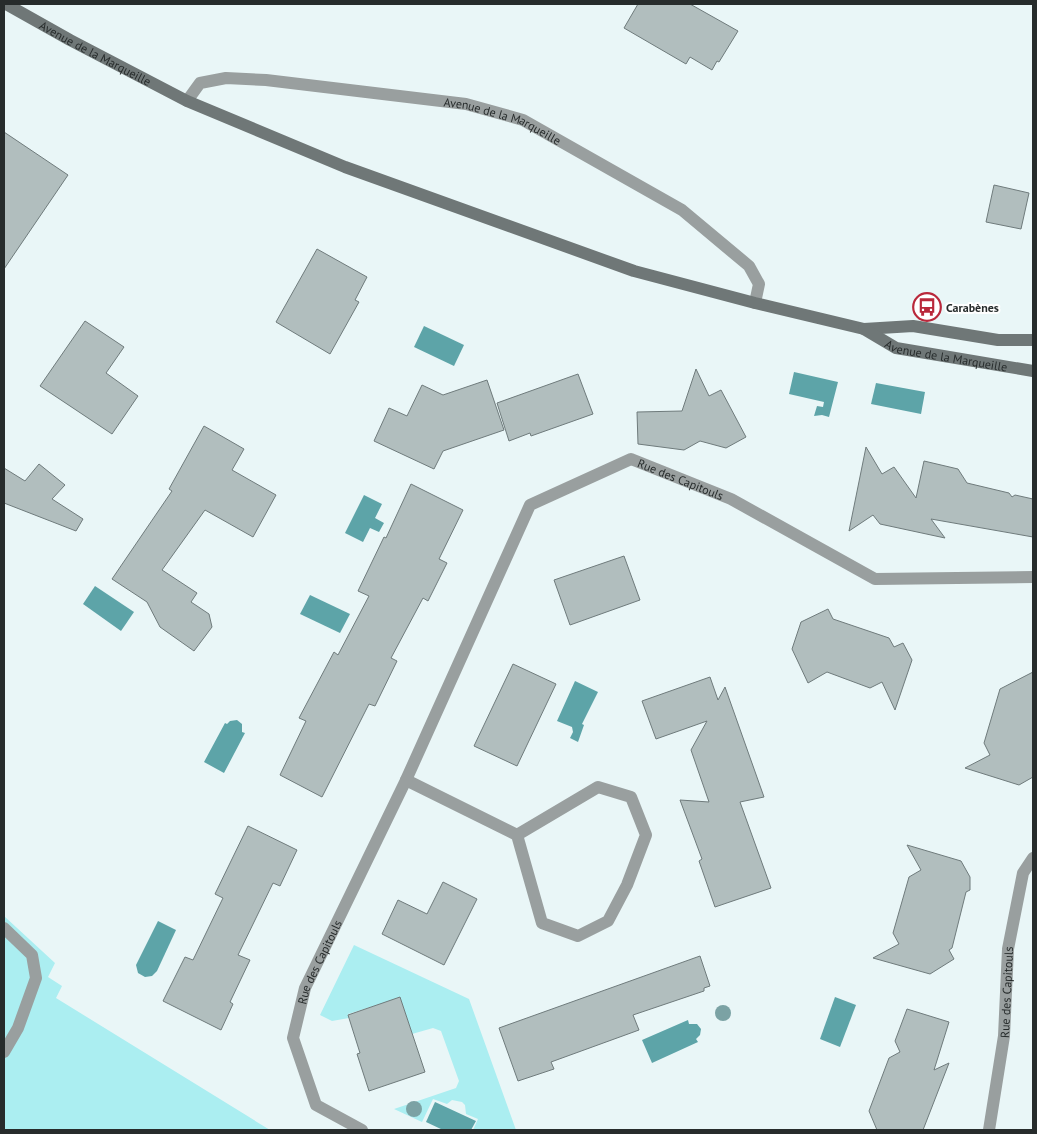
<svg xmlns="http://www.w3.org/2000/svg" width="1037" height="1134" font-family="'PT Sans',sans-serif">
	<style>
		.green { fill: #abeef1 }
		.water { fill: #5da4a8 }
		.building { fill: #b1bebe; stroke: #6f7b7c }
		.lines { fill: none; stroke-linecap: round; stroke-linejoin: round }
		.lane { stroke: #999f9f; stroke-width: 12 }
		.street { stroke: #999f9f; stroke-width: 12 }
		.secondary { stroke: #6f7777; stroke-width: 12 }
		.tree { fill: #7ba2a4 }
		.labels { text-anchor: middle; dominant-baseline: central; stroke-width: 4; stroke-linejoin: round; paint-order: stroke }
		.street-label { font-size: 12px; fill: #272c2c; stroke: #fff }
		.poi-label { font-size: 12px; font-weight: bold; fill: #272c2c; stroke: #fff; text-anchor: start }
	</style>
	<rect width="100%" height="100%" fill="#e9f6f7"/>
	<!-- green -->
	<g class="green">
		<polygon points="4,916 55,963 48,977 62,986 56,998 270,1130 4,1130"/>
		<polygon points="354,945 469,999 516,1130 473,1130 478,1119 466,1114 465,1105 462,1102 452,1100 447,1104 433,1099 422,1122 394,1109 456,1088 459,1081 441,1031 433,1028 412,1034 400,998 348,1014 349,1018 332,1021 320,1015"/>
	</g>
	<!-- water -->
	<g class="water">
		<polygon points="424,326 464,345 454,366 414,347"/>
		<polygon points="794,372 838,382 829,417 822,415 814,416 817,406 823,407 824,402 789,394"/>
		<polygon points="876,383 925,392 921,414 871,404"/>
		<polygon points="364,495 382,504 375,518 384,523 379,532 370,528 363,542 345,533"/>
		<polygon points="95,586 134,612 121,631 83,604"/>
		<polygon points="310,595 350,614 340,633 300,614"/>
		<polygon points="575,681 598,692 582,724 584,725 578,742 570,738 573,732 572,727 557,721"/>
		<polygon points="237,720 242,724 242,732 245,733 224,773 204,762 225,723 227,724 230,721"/>
		<polygon points="158,921 176,930 157,971 152,976 145,977 138,973 136,965"/>
		<polygon points="835,997 856,1005 840,1047 820,1039"/>
		<polygon points="688,1020 689,1024 697,1024 701,1029 700,1035 696,1039 698,1042 652,1063 642,1040"/>
		<polygon points="435,1102 476,1121 471,1130 443,1130 426,1122"/>
	</g>
	<!-- building -->
	<g class="building">
		<polygon points="638,4 690,4 738,31 719,62 717,61 712,70 690,57 686,64 624,28"/>
		<polygon points="4,132 68,175 4,269"/>
		<polygon points="994,185 1029,193 1021,229 986,222"/>
		<polygon points="317,249 367,277 355,300 359,302 330,354 276,322"/>
		<polygon points="85,321 124,347 106,373 138,396 112,434 40,386"/>
		<polygon points="696,369 709,396 721,390 746,437 726,448 700,441 684,450 638,444 637,412 682,411"/>
		<polygon points="578,374 593,414 531,436 530,433 509,441 497,403"/>
		<polygon points="487,380 504,430 443,451 434,469 374,441 389,408 407,416 422,385 443,395"/>
		<polygon points="204,426 244,449 232,470 276,495 253,537 205,510 162,570 197,593 191,602 209,614 212,627 194,651 160,627 147,602 112,579 172,491 169,489"/>
		<polygon points="866,447 882,474 894,467 916,498 924,461 958,469 967,483 1009,493 1012,497 1015,495 1033,499 1033,537 931,519 945,538 880,524 873,515 849,531"/>
		<polygon points="39,464 65,485 52,499 83,519 76,531 4,503 4,468 25,481"/>
		<polygon points="411,484 463,510 439,559 447,563 428,601 423,598 391,658 397,661 375,706 369,704 322,797 280,775 306,721 299,718 334,652 338,655 369,596 358,591 384,537 386,538"/>
		<polygon points="624,556 640,600 570,625 554,580"/>
		<polygon points="828,609 833,619 889,638 894,647 903,643 912,660 895,710 882,682 870,688 827,672 808,683 792,649 801,622"/>
		<polygon points="513,664 556,684 517,766 474,746"/>
		<polygon points="1033,672 1033,777 1019,785 965,768 990,755 984,743 1000,689"/>
		<polygon points="710,677 718,700 725,687 764,797 740,802 771,888 715,907 699,861 702,859 680,800 709,802 691,750 707,721 656,739 642,701"/>
		<polygon points="248,826 297,850 280,886 273,883 238,955 250,960 230,1002 233,1004 221,1030 163,1001 185,957 193,960 223,898 215,894"/>
		<polygon points="907,845 961,861 970,877 970,890 966,892 952,948 949,950 954,959 930,974 873,958 899,944 893,933 909,877 921,870"/>
		<polygon points="443,882 477,899 444,965 382,934 398,900 427,914"/>
		<polygon points="700,956 710,986 704,988 704,991 633,1015 639,1030 551,1062 554,1069 518,1081 499,1028"/>
		<polygon points="400,997 425,1072 369,1091 357,1054 360,1053 348,1015"/>
		<polygon points="907,1009 949,1022 934,1070 949,1063 923,1130 877,1130 869,1111 889,1058 900,1052 895,1041"/>
	</g>
	<g class="lines">
		<!-- lane -->
		<polyline class="lane" points="4,928 32,955 36,978 18,1028 4,1052"/>
		<!-- street -->
		<g class="street">
			<path id="s1" d="M 187,101 L 200,83 L 226,78 L 266,80 L 466,104 L 523,120 L 682,210 L 749,266 L 759,284 L 755,303"/>
			<polyline points="406,780 517,835 542,923 578,936 608,921 627,885 646,835 631,797 598,787 517,835"/>
			<path id="s2" d="M 362,1130 L 316,1105 L 293,1038 L 305,988 L 406,780 L 530,505 L 631,459 L 731,499 L 875,579 L 1033,577"/>
			<path id="s3" d="M 989,1130 L 1004,1036 L 1008,949 L 1023,873 L 1033,858"/>
		</g>
		<!-- secondary -->
		<g class="secondary">
			<path id="s4" d="M 6,4 L 70,40 L 187,101 L 345,167 L 634,271 L 755,303 L 864,329 L 913,326 L 998,340 L 1033,340"/>
			<path id="s5" d="M 864,329 L 896,348 L 1033,371"/>
		</g>
	</g>
	<!-- trees -->
	<g class="tree">
		<circle cx="723" cy="1013" r="8"/>
		<circle cx="414" cy="1109" r="8"/>
	</g>
	<!-- icons -->
	<defs>
		<symbol id="bus-ring" viewBox="-11 -11 22 22"><circle r="9.5" fill="#fff" stroke="#b9283b" stroke-width="1.5"/><path d="M-5-6H5V4H4V6H2V4H-2V6H-4V4H-5ZM-3.5-4V0h7V-4ZM-3.5 1.2v1.5H-2V1.2ZM2 1.2v1.5H3.5V1.2Z" fill="#b9283b"/></symbol>
	</defs>
	<g fill-rule="evenodd">
		<use href="#bus-ring" x="911" y="291" width="32" height="32"/>
	</g>
	<g class="labels">
		<!-- street labels -->
		<g class="street-label">
			<text stroke="none"><textPath href="#s4" startOffset="102">Avenue de la Marqueille</textPath></text>
			<text stroke="none"><textPath href="#s1" startOffset="330">Avenue de la Marqueille</textPath></text>
			<text stroke="none"><textPath href="#s5" startOffset="88">Avenue de la Marqueille</textPath></text>
			<text stroke="none"><textPath href="#s2" startOffset="872">Rue des Capitouls</textPath></text>
			<text stroke="none"><textPath href="#s2" startOffset="204">Rue des Capitouls</textPath></text>
			<text stroke="none"><textPath href="#s3" startOffset="139">Rue des Capitouls</textPath></text>
		</g>
		<!-- poi labels -->
		<g class="poi-label">
			<text x="946" y="307">Carabènes</text>
		</g>
	</g>
	<!-- border -->
	<rect width="1037" height="1134" fill="none" stroke="#272c2c" stroke-width="10"/>
</svg>
